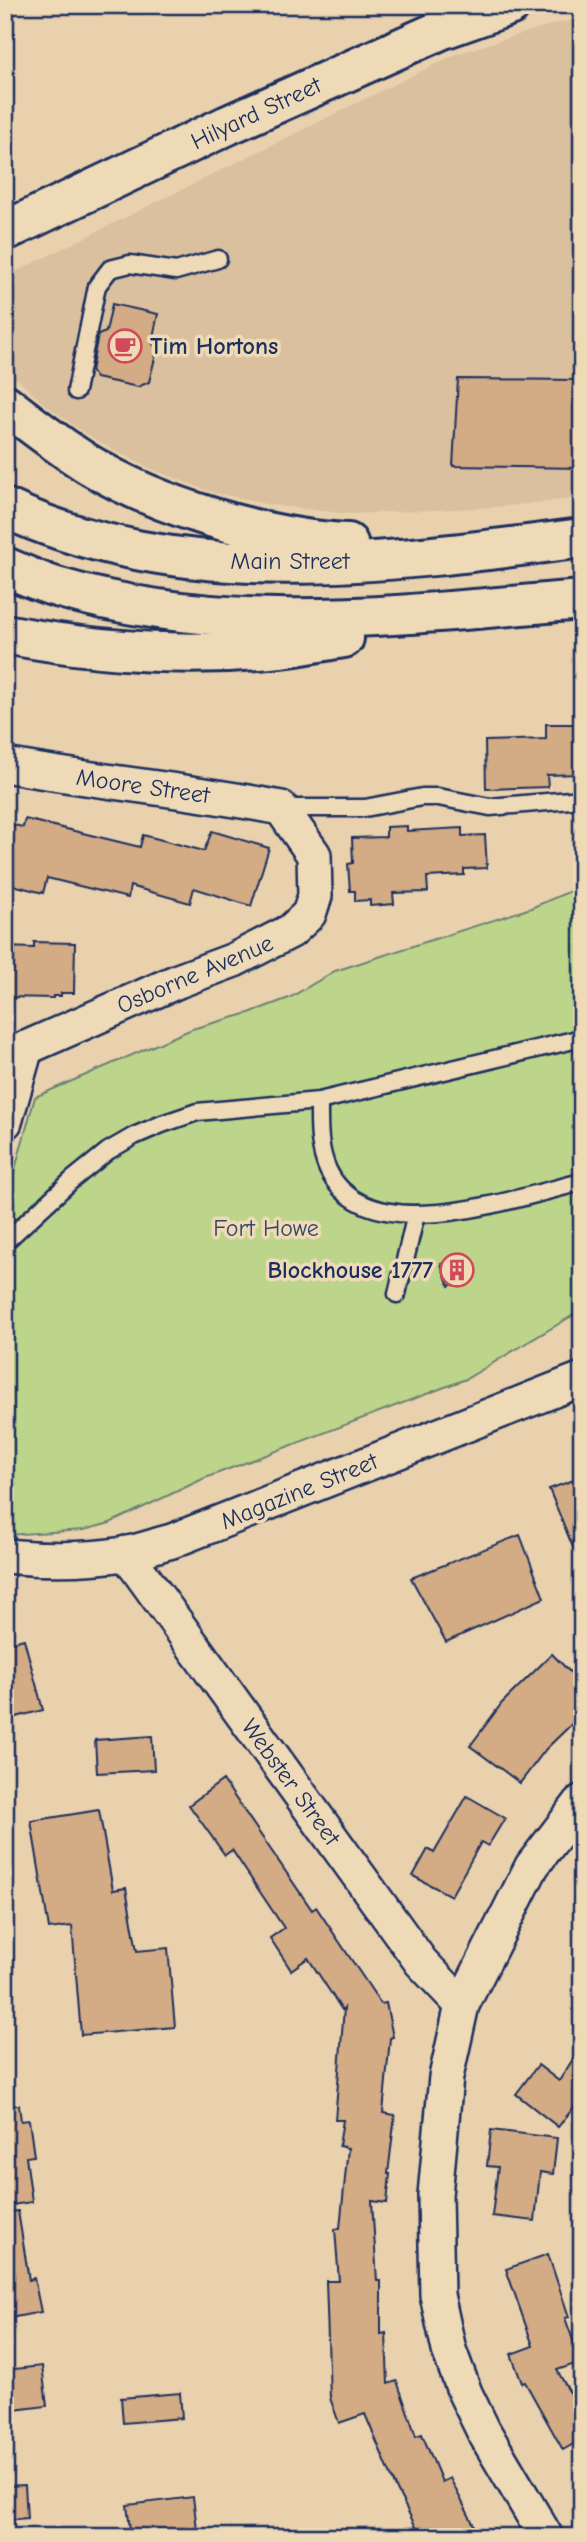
<svg xmlns="http://www.w3.org/2000/svg" width="587" height="2542" font-family="'Comic Neue',sans-serif">
	<style>
		.built { fill: #dac09e }
		.green { fill: #bdd58b; stroke: #6c8274; stroke-width: 2 }
		.building { fill: #d3ab84; stroke: #1b2f5e; stroke-width: 2 }
		.lines { fill: none; stroke-linecap: round; stroke-linejoin: round }
		.lane-casing { stroke: #1b2f5e; stroke-width: 21 }
		.street-casing { stroke: #1b2f5e; stroke-width: 38 }
		.secondary-casing { stroke: #1b2f5e; stroke-width: 44 }
		.primary-casing { stroke: #1b2f5e; stroke-width: 44 }
		.lane { stroke: #efdab8; stroke-width: 16 }
		.street { stroke: #efdab8; stroke-width: 33 }
		.secondary { stroke: #efdab8; stroke-width: 38 }
		.primary { stroke: #efdab8; stroke-width: 38 }
		.labels { text-anchor: middle; dominant-baseline: central; stroke-width: 7; stroke-linejoin: round; paint-order: stroke }
		.street-label { font-size: 24px; fill: #1b2f5e; stroke: #efdab8 }
		.poi-label { font-size: 24px; font-weight: bold; fill: #1b2f5e; stroke: #efdab8; text-anchor: start }
		.park-label { font-size: 24px; fill: #334865; stroke: #efdab8 }
	</style>
	<rect width="100%" height="100%" fill="#e9d1ae"/>
	<filter id="ink" filterUnits="userSpaceOnUse"><feTurbulence type="fractalNoise" baseFrequency=".0143" numOctaves="2"/><feDisplacementMap in="SourceGraphic" scale="14" xChannelSelector="R" yChannelSelector="G"/><feConvolveMatrix kernelMatrix="1 2 1 2 8 2 1 2 1" color-interpolation-filters="sRGB"/></filter>
	<g filter="url(#ink)">
		<!-- built -->
		<polygon class="built" points="582,19 582,498 498,507 350,514 270,505 211,492 154,470 115,451 81,431 42,402 5,368 5,277 456,54 557,23"/>
		<!-- green -->
		<polygon class="green" points="582,886 582,1310 466,1379 205,1478 110,1523 84,1530 5,1535 5,1205 35,1097 192,1029 249,1013 289,998 335,971 531,908"/>
		<!-- building -->
		<g class="building">
			<polygon points="112,304 158,314 152,342 157,350 149,382 138,387 96,378 91,371 98,335 106,332"/>
			<polygon points="458,379 582,380 582,468 453,466"/>
			<polygon points="546,724 582,724 582,774 547,775 548,787 486,789 485,741 546,739"/>
			<polygon points="25,819 140,847 143,835 204,851 212,831 269,848 251,906 194,888 190,903 130,886 128,898 47,878 43,893 5,883 5,823 23,827"/>
			<polygon points="407,826 407,831 462,828 462,836 485,835 487,868 464,869 464,875 427,877 428,892 393,893 394,904 370,906 370,900 355,901 355,891 350,891 348,864 353,863 352,838 386,837 386,827"/>
			<polygon points="34,942 75,943 74,993 61,993 61,996 53,996 53,998 5,997 5,947 34,948"/>
			<polygon points="465,1255 473,1277 449,1286 441,1264"/>
			<polygon points="582,1477 582,1567 581,1567 549,1489"/>
			<polygon points="520,1535 544,1598 446,1642 411,1578"/>
			<polygon points="24,1639 43,1710 5,1720 5,1644"/>
			<polygon points="552,1654 582,1684 582,1714 546,1749 520,1783 470,1746 502,1703"/>
			<polygon points="152,1736 154,1770 97,1773 95,1740"/>
			<polygon points="223,1780 312,1910 316,1907 381,2004 386,2003 393,2037 390,2038 383,2113 395,2115 388,2174 390,2174 387,2203 372,2201 377,2281 381,2281 381,2334 386,2333 388,2384 397,2381 416,2436 422,2434 442,2482 450,2478 480,2537 421,2537 397,2490 365,2414 339,2423 330,2398 326,2281 339,2281 335,2229 340,2228 348,2148 339,2146 343,2120 335,2120 344,2008 342,2010 308,1958 291,1970 270,1938 284,1928 232,1850 225,1855 189,1805"/>
			<polygon points="467,1796 505,1818 488,1846 481,1842 451,1896 413,1876 428,1849 434,1853"/>
			<polygon points="99,1810 113,1890 126,1888 137,1951 168,1948 175,2027 81,2035 72,1926 49,1929 31,1821"/>
			<polygon points="582,2045 582,2097 558,2127 516,2094 538,2065 559,2081"/>
			<polygon points="19,2105 21,2121 29,2120 34,2156 26,2157 32,2202 5,2206 5,2106"/>
			<polygon points="491,2130 557,2138 553,2174 540,2172 535,2221 492,2216 498,2167 487,2166"/>
			<polygon points="18,2211 29,2280 34,2278 41,2312 5,2319 5,2212"/>
			<polygon points="548,2254 569,2317 565,2318 581,2362 557,2370 582,2414 582,2439 563,2450 525,2382 522,2383 511,2354 533,2346 506,2269"/>
			<polygon points="42,2366 47,2406 5,2411 5,2370"/>
			<polygon points="180,2393 182,2418 123,2423 121,2398"/>
			<polygon points="25,2485 27,2518 5,2520 5,2486"/>
			<polygon points="193,2497 198,2537 131,2537 127,2505"/>
		</g>
		<g class="lines">
			<defs>
				<g id="lane">
					<polyline points="76,391 97,286 110,269 130,264 176,271 218,259"/>
					<polyline points="282,808 365,808 422,797 438,797 490,807 582,799"/>
					<path d="M 319,1101 C 319,1124 318,1148 328,1170 C 367,1252 517,1197 582,1182"/>
					<polyline points="5,1242 72,1180 108,1151 134,1136 162,1124 197,1112 319,1101 582,1038"/>
					<polyline points="397,1294 416,1214"/>
				</g>
				<g id="street">
					<path d="M 5,765 C 97,782 189,790 281,808 L 314,855 L 315,896 L 309,914 L 291,931 L 234,960 L 178,981 L 26,1048 L 5,1054"/>
					<polyline points="5,1122 26,1048"/>
					<polyline points="126,1553 421,1962 462,2005"/>
					<path d="M 5,1556 C 45,1560 85,1560 124,1554 C 140,1551 156,1545 172,1541 L 582,1379"/>
					<polyline points="546,2537 484,2432 465,2393 449,2350 437,2295 435,2195 446,2077 462,2005 532,1866 582,1801"/>
				</g>
				<polyline id="secondary" points="5,231 228,125 443,29 511,5"/>
				<g id="primary">
					<path d="M 5,404 C 32,425 59,446 88,464 C 156,506 269,540 348,543"/>
					<path d="M 5,508 C 185,592 391,563 582,538"/>
					<path d="M 5,567 C 23,574 41,583 60,588 C 230,638 408,614 582,600"/>
					<path d="M 5,634 C 94,651 189,658 280,648 C 301,646 323,641 344,638"/>
				</g>
			</defs>
			<!-- lane casing -->
			<use href="#lane" class="lane-casing"/>
			<!-- street casing -->
			<use href="#street" class="street-casing"/>
			<!-- secondary casing -->
			<use href="#secondary" class="secondary-casing"/>
			<!-- primary casing -->
			<use href="#primary" class="primary-casing"/>
			<!-- lane -->
			<use href="#lane" class="lane"/>
			<!-- street -->
			<use href="#street" class="street"/>
			<!-- secondary -->
			<use href="#secondary" class="secondary"/>
			<!-- primary -->
			<use href="#primary" class="primary"/>
		</g>
	</g>
	<!-- icons -->
	<defs>
		<symbol id="cafe-ring" viewBox="-11 -11 22 22"><circle r="9.5" fill="#efdab8" stroke="#d1495b" stroke-width="1.5"/><path d="M-5.5-4.5H6V0H3Q3 3.5 0 3.5H-2.5Q-5.5 3.5-5.5 0ZM3-3.2v2h1.7v-2ZM-6 4.5H4V6H-6Z" fill="#d1495b"/></symbol>
		<symbol id="building-ring" viewBox="-11 -11 22 22"><circle r="9.5" fill="#efdab8" stroke="#d1495b" stroke-width="1.5"/><path d="M-4-6H4V6H1V3H-1V6H-4ZM-2.5-4.3h1.7v1.8h-1.7ZM.8-4.3h1.7v1.8H.8ZM-2.5-1h1.7V.8h-1.7ZM.8-1h1.7V.8H.8Z" fill="#d1495b"/></symbol>
	</defs>
	<g fill-rule="evenodd">
		<use href="#cafe-ring" x="106" y="327" width="38" height="38"/>
		<use href="#building-ring" x="438" y="1251" width="38" height="38"/>
	</g>
	<g class="labels">
		<!-- street labels -->
		<g class="street-label">
			<text transform="translate(256 113) rotate(-25)">Hilyard Street</text>
			<text x="290" y="561">Main Street</text>
			<text transform="translate(143 786) rotate(8)">Moore Street</text>
			<text transform="translate(195 974) rotate(-23)">Osborne Avenue</text>
			<text transform="translate(299 1491) rotate(-22)">Magazine Street</text>
			<text transform="translate(291 1782) rotate(54)">Webster Street</text>
		</g>
		<!-- poi labels -->
		<g class="poi-label">
			<text x="150" y="346">Tim Hortons</text>
			<text x="433" y="1270" text-anchor="end">Blockhouse 1777</text>
		</g>
		<!-- park labels -->
		<g class="park-label">
			<text x="266" y="1228">Fort Howe</text>
		</g>
	</g>
	<!-- margin -->
	<rect width="587" height="2542" fill="none" stroke="#efdab8" stroke-width="28"/>
	<rect x="14" y="14" width="559" height="2514" fill="none" stroke="#1b2f5e" stroke-width="2.5" filter="url(#ink)"/>
</svg>
